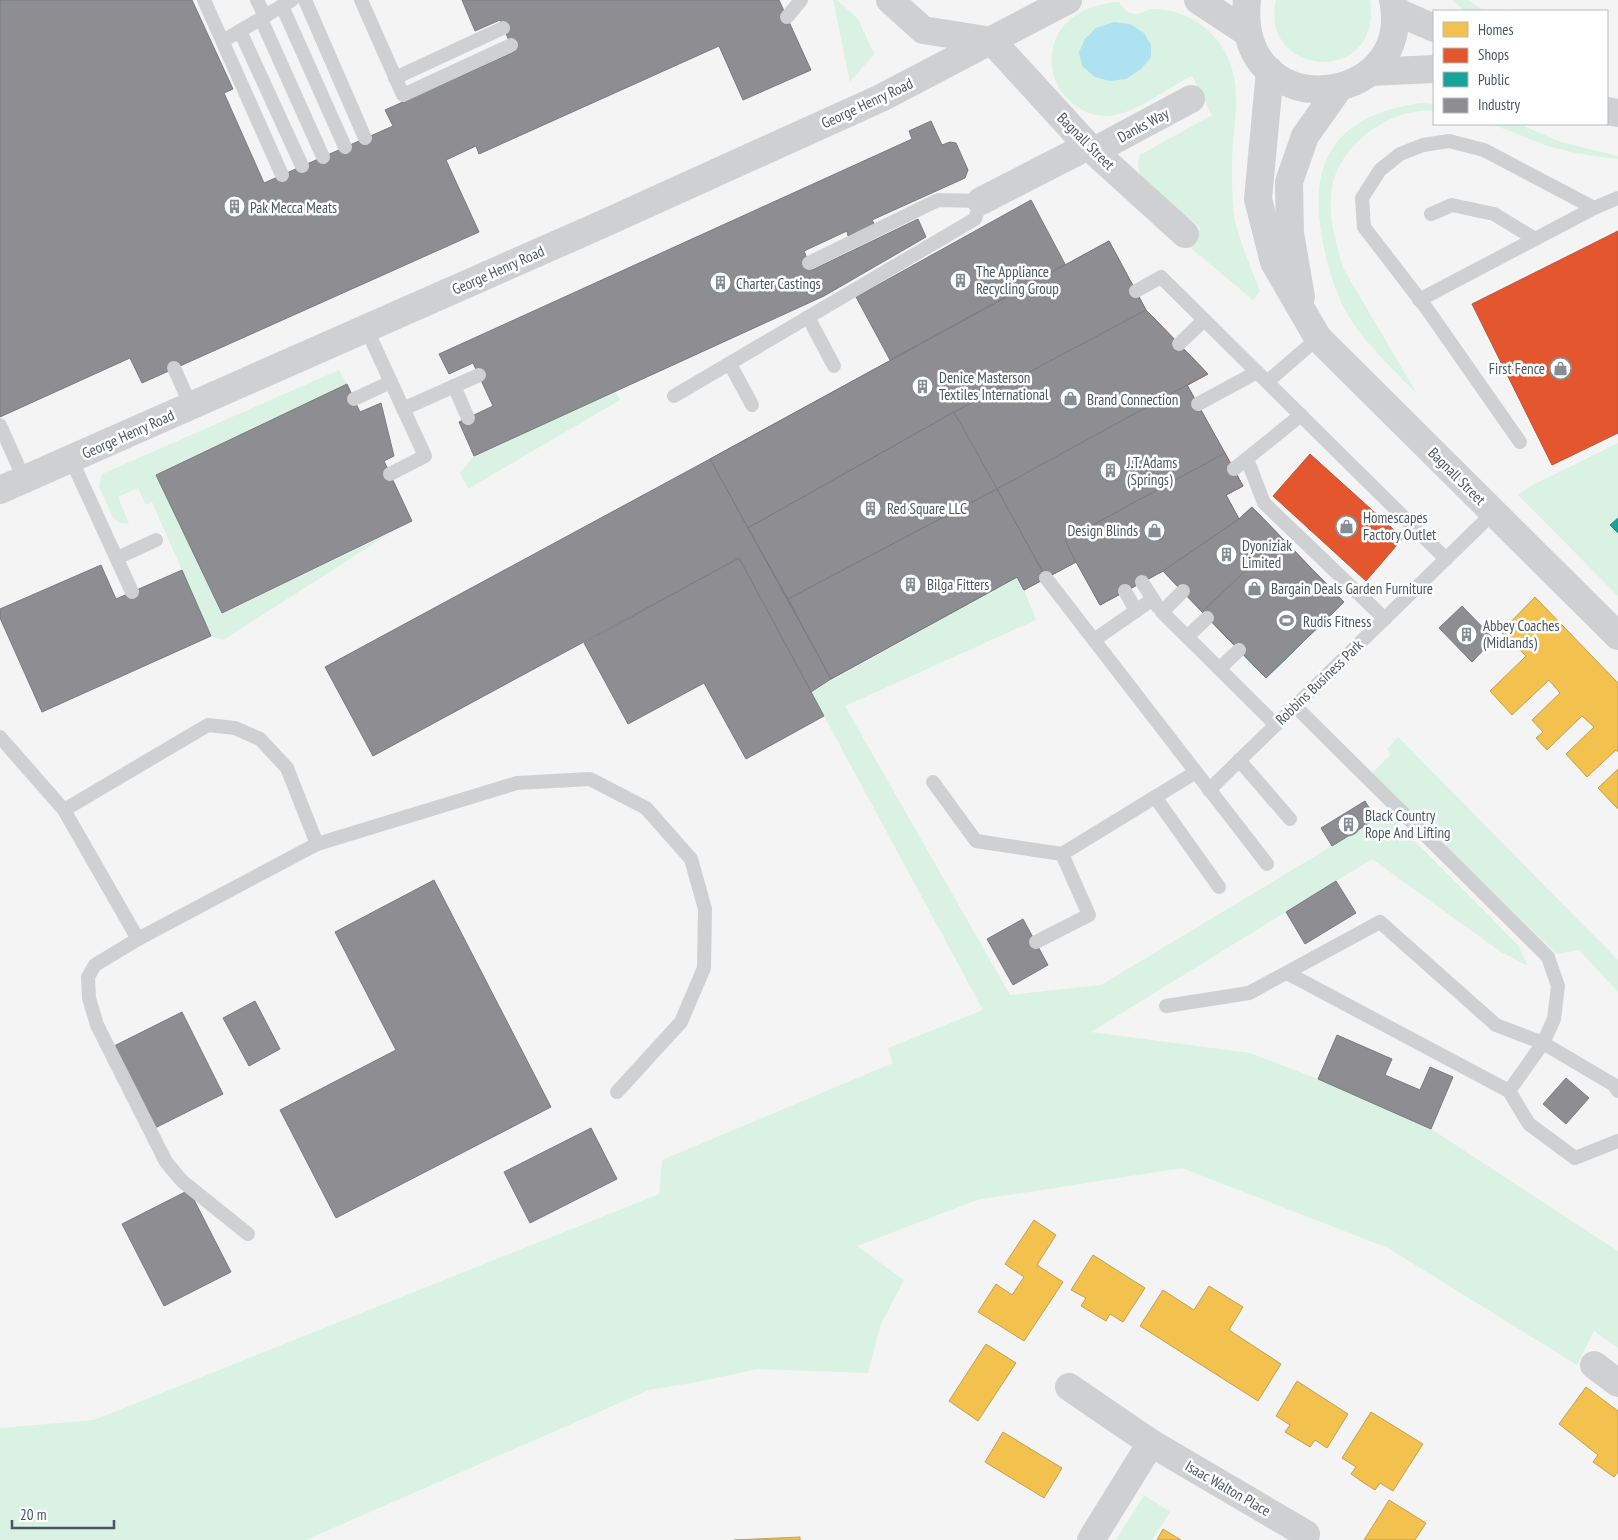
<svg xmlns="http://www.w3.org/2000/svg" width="1618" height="1540" font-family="'PT Sans Narrow',sans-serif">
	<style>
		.green { fill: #d9f2e3 }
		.water { fill: #aee2f0 }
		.homes { fill: #f2c14e; stroke: #c0a154 }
		.shops { fill: #e4572e; stroke: #b6573d }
		.public { fill: #17a398; stroke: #268c88 }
		.industry { fill: #8d8d92; stroke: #797c83 }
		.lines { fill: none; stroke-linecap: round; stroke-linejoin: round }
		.service { stroke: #ced0d2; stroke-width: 14 }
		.minor { stroke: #ced0d2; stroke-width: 28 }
		.tertiary { stroke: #ced0d2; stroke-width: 28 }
		.labels { text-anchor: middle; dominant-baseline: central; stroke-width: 5; stroke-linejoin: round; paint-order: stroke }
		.street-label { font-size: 15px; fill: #4a5661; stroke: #fff }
		.poi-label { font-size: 15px; fill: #4a5661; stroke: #fff; text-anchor: start }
	</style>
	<rect width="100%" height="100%" fill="#f4f4f4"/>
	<!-- green -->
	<g class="green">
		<polygon points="833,0 837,0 858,19 874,54 850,82"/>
		<path d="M 1276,0 L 1370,0 C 1383,87 1258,78 1276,0 Z"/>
		<polygon points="1452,0 1468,0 1484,11 1465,11"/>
		<path d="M 1119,2 C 1123,8 1128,15 1137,14 C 1142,14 1146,10 1151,9 C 1177,8 1205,22 1220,44 C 1246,82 1233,119 1232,162 C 1232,179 1232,198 1234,215 C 1237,236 1252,270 1260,291 L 1253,300 L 1186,244 L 1201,228 L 1144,181 C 1138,172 1136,166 1140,155 L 1212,115 L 1192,76 C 1166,88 1142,110 1114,115 C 1102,118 1087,114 1078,107 C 1064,98 1054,84 1052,67 C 1048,26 1081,4 1119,2 Z"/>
		<path d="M 1421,103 L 1434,104 L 1434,111 C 1390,107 1339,145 1332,188 C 1327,214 1336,243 1343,268 L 1417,394 C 1395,371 1366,344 1349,317 C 1335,293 1327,265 1322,238 C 1308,156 1339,115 1421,103 Z"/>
		<path d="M 1489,124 L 1519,124 L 1561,142 L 1618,156 L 1618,159 C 1594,156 1571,153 1548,146 C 1528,139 1510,130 1489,124 Z"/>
		<polygon points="339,370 347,384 156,475 222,613 389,534 223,640 211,636 152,502 146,505 138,488 118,497 129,524 120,523 113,518 99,486 102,474"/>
		<polygon points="615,391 620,400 468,489 460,473 474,456"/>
		<polygon points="1618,443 1618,596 1518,495 1529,487"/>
		<polygon points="1017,577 1024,590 1036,620 845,706 1010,995 1101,985 1387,813 1518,945 1528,966 1501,952 1372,859 1091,1032 1250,1053 1318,1079 1431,1129 1618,1251 1618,1348 1594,1331 1577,1365 1388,1248 1182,1168 977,1200 857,1246 904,1280 880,1326 868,1373 757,1369 697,1382 649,1390 306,1540 0,1540 0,1428 94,1420 659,1194 662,1160 893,1063 888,1048 983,1010 811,692"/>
		<polygon points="1398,737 1618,960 1618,992 1579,950 1557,954 1370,775 1391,754 1387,749"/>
		<polygon points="1144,1495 1170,1512 1152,1540 1116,1540"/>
	</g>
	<!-- water -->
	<polygon class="water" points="1114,22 1130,24 1144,33 1151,45 1151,57 1141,69 1126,79 1110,81 1095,77 1082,66 1079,52 1085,39 1096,28"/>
	<!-- homes -->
	<g class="homes">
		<polygon points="1535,597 1618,683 1618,752 1616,750 1587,777 1566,754 1594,727 1582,716 1547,750 1536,738 1543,732 1532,720 1560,693 1549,680 1512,715 1490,691 1526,656 1501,632"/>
		<polygon points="1618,769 1618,809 1598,788"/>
		<polygon points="1034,1220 1056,1235 1037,1265 1063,1282 1024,1341 978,1312 996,1284 1012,1295 1024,1277 1005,1264"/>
		<polygon points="1093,1255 1145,1288 1123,1322 1110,1314 1106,1321 1081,1306 1086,1298 1071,1290"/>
		<polygon points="1209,1286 1243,1307 1229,1330 1281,1364 1258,1401 1140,1326 1163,1290 1194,1310"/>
		<polygon points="986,1344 1016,1363 978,1421 949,1401"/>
		<polygon points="1297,1381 1348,1414 1327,1448 1315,1440 1310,1447 1285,1432 1290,1425 1276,1416"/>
		<polygon points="1586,1387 1618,1411 1618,1472 1614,1477 1593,1462 1598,1455 1559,1424"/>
		<polygon points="1371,1412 1423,1444 1393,1491 1380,1483 1375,1490 1364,1483 1351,1474 1356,1467 1342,1458"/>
		<polygon points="1003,1432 1062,1468 1044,1498 985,1462"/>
		<polygon points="1389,1500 1426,1523 1415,1540 1364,1540"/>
		<polygon points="1163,1529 1181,1540 1157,1540"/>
		<polygon points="800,1537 800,1540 734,1540"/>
	</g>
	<!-- shops -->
	<g class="shops">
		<polygon points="1618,231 1618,433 1552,465 1472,304"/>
		<polygon points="1146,310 1208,374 997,489 954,412"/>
		<polygon points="1225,453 1243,486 1226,495 1239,519 1163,571 1100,605 1065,540"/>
		<polygon points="1310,454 1403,538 1366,581 1273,496"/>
		<polygon points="1281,537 1307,564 1229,640 1202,612"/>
	</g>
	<!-- public -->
	<g class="public">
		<polygon points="1618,518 1618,533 1610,525"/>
		<polygon points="1307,564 1344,602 1266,678 1229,640"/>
	</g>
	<!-- industry -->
	<g class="industry">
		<polygon points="0,0 192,0 233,89 224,93 264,183 393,126 385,110 514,52 500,20 475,31 462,0 779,0 811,70 743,100 719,46 479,154 476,146 446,160 479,232 142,383 130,358 0,417"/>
		<polygon points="931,121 942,145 950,142 956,143 968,170 965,178 872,220 875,225 848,236 847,231 804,251 812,270 918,219 926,237 824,296 474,456 459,422 493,406 473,363 449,374 439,354 912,139 909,131"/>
		<polygon points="1031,200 1065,264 890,360 856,297"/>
		<polygon points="1109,241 1146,310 1208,374 1187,385 1243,486 1226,495 1239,519 1252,507 1344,602 1266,678 1163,571 1100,605 1076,562 1024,590 1017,577 831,679 710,459"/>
		<polygon points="1109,241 1146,310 954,412 748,528 710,459"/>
		<polygon points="347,384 360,412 381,403 394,456 384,461 412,521 222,613 156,475"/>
		<polygon points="1187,385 1225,453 1065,540 1076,562 1046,578 997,489"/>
		<polygon points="954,412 997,489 788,599 748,528"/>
		<polygon points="710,459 831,679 811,692 739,558 373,756 325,667"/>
		<polygon points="997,489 1046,578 1024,590 1017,577 831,679 788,599"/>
		<polygon points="1252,507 1281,537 1202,612 1163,571 1239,519"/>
		<polygon points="739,558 824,716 746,759 704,683 628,724 584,643"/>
		<polygon points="101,565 116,599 182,570 211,636 42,712 0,618 0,609"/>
		<polygon points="1462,606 1494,639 1472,662 1439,628"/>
		<polygon points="1365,801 1376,819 1332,846 1321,828"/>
		<polygon points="434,880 551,1107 336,1218 280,1110 396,1050 335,932"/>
		<polygon points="1336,881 1356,913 1305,944 1286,912"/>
		<polygon points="1023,919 1048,965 1013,985 987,939"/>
		<polygon points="255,1001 280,1049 249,1066 223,1018"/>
		<polygon points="182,1012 223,1094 155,1128 114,1046"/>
		<polygon points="1337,1035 1392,1059 1385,1075 1420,1090 1430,1067 1453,1077 1431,1129 1318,1079"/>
		<polygon points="1566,1078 1589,1098 1566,1124 1543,1104"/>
		<polygon points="591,1128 617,1179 530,1223 504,1172"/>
		<polygon points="189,1190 231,1272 164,1306 122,1224"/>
	</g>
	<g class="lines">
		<!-- service -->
		<g class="service">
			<polyline points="204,0 282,175"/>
			<polyline points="257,0 265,16"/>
			<polyline points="305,0 365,138"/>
			<polyline points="361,0 403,95 511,45"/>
			<polyline points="282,6 345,147"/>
			<polyline points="787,17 801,0"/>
			<polyline points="261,19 323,157"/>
			<polyline points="240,31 302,166"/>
			<polyline points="223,41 292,0"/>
			<polyline points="395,78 503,28"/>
			<polyline points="1431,214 1452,205 1494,214 1535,239"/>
			<polyline points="1136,291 1161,277 1446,559"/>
			<polyline points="1419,300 1594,208"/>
			<polyline points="808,317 834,366"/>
			<polyline points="366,328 425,456 390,474"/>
			<polyline points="1179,344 1204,320"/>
			<polyline points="730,364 752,405"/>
			<polyline points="174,368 191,406"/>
			<polyline points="1267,382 1318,338"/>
			<polyline points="454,386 468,418"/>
			<polyline points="674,396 975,219 981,201 938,200 809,263"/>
			<polyline points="354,399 391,382"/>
			<polyline points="1198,404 1257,372"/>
			<polyline points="403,409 479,375"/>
			<polyline points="0,425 24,479"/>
			<polyline points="1520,442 1427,309 1364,227 1362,198 1380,170 1400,154 1423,145 1449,141 1484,150 1594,208 1618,198"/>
			<polyline points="71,459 132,592"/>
			<polyline points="1247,459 1264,503 1385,619"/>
			<polyline points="1234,469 1301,415"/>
			<polyline points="117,558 156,540"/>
			<polyline points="1046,578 1267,864"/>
			<polyline points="1142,582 1158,607"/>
			<polyline points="1125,591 1136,611"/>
			<polyline points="1183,591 1162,612 1276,725"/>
			<polyline points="1187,637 1207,618"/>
			<polyline points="1094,640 1153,599"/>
			<polyline points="1219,669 1239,650"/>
			<polyline points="0,737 64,810 138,939"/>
			<polyline points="1239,760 1290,819"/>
			<polyline points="933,782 976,841 1062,854 1196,772"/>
			<polyline points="1209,790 1494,512"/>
			<polyline points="1155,797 1219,887"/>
			<polyline points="64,810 208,725 235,728 260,739 287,768 317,844"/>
			<polyline points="1036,942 1089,915 1062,854"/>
			<polyline points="1287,973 1509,1091 1529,1124 1575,1158 1618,1141"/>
			<polyline points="1166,1006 1249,993 1380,922 1496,1025 1543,1043 1554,1019 1558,986 1548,957 1295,706"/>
			<polyline points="1509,1091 1543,1043 1614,1085 1618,1091"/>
			<polyline points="248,1234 182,1181 166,1162 97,1025 89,998 88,977 95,965 138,939 317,844 517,783 590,779 646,808 691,859 705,909 704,968 681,1022 617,1092"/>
		</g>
		<!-- minor -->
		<g class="minor">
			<polyline points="890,0 923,30 992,41 1088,146 1185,234"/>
			<polyline points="1395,11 1434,28"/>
			<polyline points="1370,72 1434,69"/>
			<polyline points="1607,111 1618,113"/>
			<polyline points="1094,151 1191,99"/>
			<polyline points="981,201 1088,146"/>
			<polyline points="1594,1365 1618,1383"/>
			<polyline points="1069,1387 1151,1443 1306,1534"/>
			<polyline points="1091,1540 1151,1443"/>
		</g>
		<!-- tertiary -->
		<g class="tertiary">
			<polyline points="1198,0 1248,33"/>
			<path d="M 1247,0 C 1234,128 1416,110 1393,0"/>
			<polyline points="1270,71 1258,199 1274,262 1318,338 1618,636"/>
			<polyline points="1301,297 1290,233 1289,182 1305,136 1339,88"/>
			<polyline points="0,490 605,223 881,98 1068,0"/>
		</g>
	</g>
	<!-- icons -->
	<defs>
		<symbol id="building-ring" viewBox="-11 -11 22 22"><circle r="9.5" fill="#fff" stroke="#868d94" stroke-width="1.5"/><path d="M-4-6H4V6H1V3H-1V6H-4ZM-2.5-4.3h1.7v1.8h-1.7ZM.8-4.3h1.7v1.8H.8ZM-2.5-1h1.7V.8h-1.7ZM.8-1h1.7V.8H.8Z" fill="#868d94"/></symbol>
		<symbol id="shop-ring" viewBox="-11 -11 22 22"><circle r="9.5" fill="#fff" stroke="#868d94" stroke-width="1.5"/><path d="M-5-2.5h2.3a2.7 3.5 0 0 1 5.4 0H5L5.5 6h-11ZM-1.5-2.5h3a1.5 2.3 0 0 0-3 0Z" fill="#868d94"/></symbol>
		<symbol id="stadium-ring" viewBox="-11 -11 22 22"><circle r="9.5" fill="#fff" stroke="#868d94" stroke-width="1.5"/><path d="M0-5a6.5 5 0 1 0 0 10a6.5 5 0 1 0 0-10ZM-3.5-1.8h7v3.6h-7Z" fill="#868d94"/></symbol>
	</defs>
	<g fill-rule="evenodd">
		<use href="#building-ring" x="222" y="194" width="25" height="25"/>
		<use href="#building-ring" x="948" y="268" width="25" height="25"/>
		<use href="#building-ring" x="708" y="270" width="25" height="25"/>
		<use href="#shop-ring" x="1548" y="356" width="25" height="25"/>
		<use href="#building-ring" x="910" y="374" width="25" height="25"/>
		<use href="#shop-ring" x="1058" y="386" width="25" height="25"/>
		<use href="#building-ring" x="1098" y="458" width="25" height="25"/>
		<use href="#building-ring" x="858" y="496" width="25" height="25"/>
		<use href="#shop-ring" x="1334" y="514" width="25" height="25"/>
		<use href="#shop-ring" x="1142" y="518" width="25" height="25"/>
		<use href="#building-ring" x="1214" y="542" width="25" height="25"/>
		<use href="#building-ring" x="898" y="572" width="25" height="25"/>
		<use href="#shop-ring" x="1242" y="576" width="25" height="25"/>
		<use href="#stadium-ring" x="1274" y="608" width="25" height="25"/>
		<use href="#building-ring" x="1454" y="622" width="25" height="25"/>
		<use href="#building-ring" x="1336" y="812" width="25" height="25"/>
	</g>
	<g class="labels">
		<!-- street labels -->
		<g class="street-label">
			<text transform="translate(867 103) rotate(-25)">George Henry Road</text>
			<text transform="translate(1143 125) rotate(-28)">Danks Way</text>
			<text transform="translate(1086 141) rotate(45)">Bagnall Street</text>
			<text transform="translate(498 270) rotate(-24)">George Henry Road</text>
			<text transform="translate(128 434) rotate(-24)">George Henry Road</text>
			<text transform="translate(1457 476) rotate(45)">Bagnall Street</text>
			<text transform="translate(1319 682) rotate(-44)">Robbins Business Park</text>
			<text transform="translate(1228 1488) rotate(30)">Isaac Walton Place</text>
		</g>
		<!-- poi labels -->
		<g class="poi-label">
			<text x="250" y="207">Pak Mecca Meats</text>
			<text x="976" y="271">The Appliance<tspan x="976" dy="17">Recycling Group</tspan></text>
			<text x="736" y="283">Charter Castings</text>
			<text x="1545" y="368" text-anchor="end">First Fence</text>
			<text x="939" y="377">Denice Masterson<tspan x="939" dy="17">Textiles International</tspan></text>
			<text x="1087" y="399">Brand Connection</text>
			<text x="1127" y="462">J.T. Adams<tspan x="1127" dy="17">(Springs)</tspan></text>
			<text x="887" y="508">Red Square LLC</text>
			<text x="1363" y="517">Homescapes<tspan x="1363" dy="17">Factory Outlet</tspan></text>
			<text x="1138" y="530" text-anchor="end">Design Blinds</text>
			<text x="1242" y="545">Dyoniziak<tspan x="1242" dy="17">Limited</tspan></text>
			<text x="927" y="584">Bilga Fitters</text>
			<text x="1271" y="588">Bargain Deals Garden Furniture</text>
			<text x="1303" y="621">Rudis Fitness</text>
			<text x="1483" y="625">Abbey Coaches<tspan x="1483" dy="17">(Midlands)</tspan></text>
			<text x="1365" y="815">Black Country<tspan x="1365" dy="17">Rope And Lifting</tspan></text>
		</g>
	</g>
	<!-- legend -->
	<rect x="1433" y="10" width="175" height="115" fill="#ffffff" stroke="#b7bbc0"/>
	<rect x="1443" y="22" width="25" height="15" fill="#f2c14e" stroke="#b7bbc0"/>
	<text x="1478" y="35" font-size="15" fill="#4a5661">Homes</text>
	<rect x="1443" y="48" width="25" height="15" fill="#e4572e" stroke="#b7bbc0"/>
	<text x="1478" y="60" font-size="15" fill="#4a5661">Shops</text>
	<rect x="1443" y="72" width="25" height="15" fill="#17a398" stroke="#b7bbc0"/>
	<text x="1478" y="85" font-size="15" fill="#4a5661">Public</text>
	<rect x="1443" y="98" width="25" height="15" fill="#8d8d92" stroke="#b7bbc0"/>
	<text x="1478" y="110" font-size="15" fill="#4a5661">Industry</text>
	<!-- scale -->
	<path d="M12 1520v8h102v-8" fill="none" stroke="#4a5661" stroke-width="2.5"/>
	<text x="20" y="1520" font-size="15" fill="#4a5661" stroke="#ffffff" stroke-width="4" paint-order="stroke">20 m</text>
</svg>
